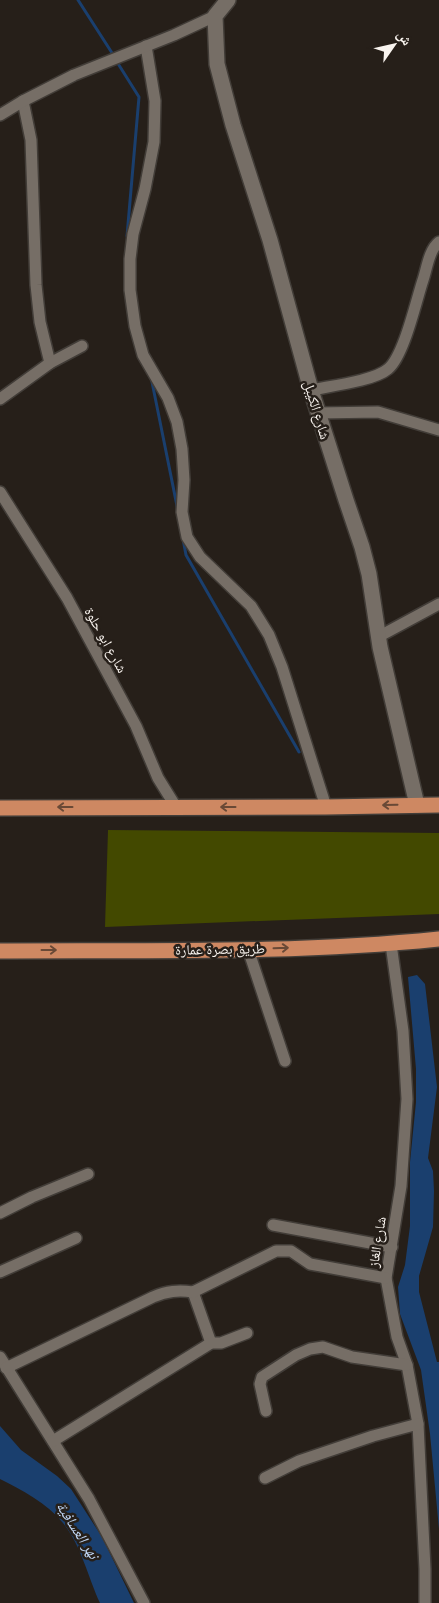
<svg xmlns="http://www.w3.org/2000/svg" width="439" height="1603" font-family="Mulish,'Noto Naskh Arabic',sans-serif">
	<style>
		.green { fill: #434900 }
		.water { fill: #1a3f6e }
		.lines { fill: none; stroke-linecap: round; stroke-linejoin: round }
		.stream { stroke: #1a3f6e; stroke-width: 3 }
		.minor-casing { stroke: #423d38; stroke-width: 14 }
		.tertiary-casing { stroke: #423d38; stroke-width: 18 }
		.trunk-casing { stroke: #423d38; stroke-width: 18 }
		.minor { stroke: #766e66; stroke-width: 11 }
		.tertiary { stroke: #766e66; stroke-width: 15 }
		.trunk { stroke: #ce8862; stroke-width: 15 }
		.oneway { stroke: #694936 }
		.labels { text-anchor: middle; dominant-baseline: central; stroke-width: 5; stroke-linejoin: round; paint-order: stroke }
		.street-label { font-size: 14px; fill: #f9f4ef; stroke: #261f19 }
		.water-label { font-size: 15px; font-style: italic; fill: #bfd5f3; stroke: #261f19 }
	</style>
	<rect width="100%" height="100%" fill="#261f19"/>
	<!-- green -->
	<polygon class="green" points="108,830 439,833 439,914 105,927"/>
	<!-- water -->
	<g class="water">
		<polygon points="417,975 425,984 437,1087 428,1158 433,1171 434,1191 433,1227 419,1276 419,1292 437,1362 439,1362 439,1529 430,1434 421,1370 400,1314 398,1287 405,1265 410,1226 410,1162 416,1102 416,1069 408,977"/>
		<path d="M 0,1426 L 21,1450 L 57,1476 L 71,1489 L 102,1537 L 134,1603 L 100,1603 C 88,1577 81,1545 63,1523 C 47,1503 22,1490 0,1479 Z"/>
	</g>
	<g class="lines">
		<!-- stream -->
		<g class="stream">
			<polyline points="78,0 114,56"/>
			<polyline points="117,62 139,97 127,236"/>
			<polyline points="151,377 178,511"/>
			<polyline points="183,539 186,555 299,752"/>
		</g>
		<defs>
			<g id="minor">
				<polyline points="146,46 155,101 154,142 145,189 133,234 130,259 130,290 135,326 143,355 168,398 177,422 182,449 184,480 182,512 187,537 200,557 251,606 269,635 282,667 326,807"/>
				<polyline points="23,101 31,140 36,285 40,322 50,363"/>
				<polyline points="0,115 23,101 74,75 174,35 215,16"/>
				<path d="M 311,390 C 330,386 374,381 388,369 C 404,356 416,301 423,280 C 427,268 429,250 439,242"/>
				<polyline points="0,399 50,363 82,346"/>
				<polyline points="318,413 378,412 439,430"/>
				<polyline points="0,492 67,598 136,726 158,778 176,807"/>
				<polyline points="378,637 439,604"/>
				<polyline points="391,944 403,1031 407,1099 401,1186 386,1278 397,1337 407,1365 418,1424 425,1569 425,1603"/>
				<polyline points="248,949 285,1061"/>
				<polyline points="0,1213 32,1197 88,1174"/>
				<polyline points="273,1225 392,1247"/>
				<polyline points="0,1272 76,1238"/>
				<polyline points="193,1292 211,1343"/>
				<polyline points="0,1357 89,1499 144,1603"/>
				<path d="M 6,1368 L 153,1297 C 167,1291 178,1290 193,1292 L 276,1251 L 291,1251 L 310,1264 L 386,1278"/>
				<polyline points="266,1411 260,1384 262,1377 296,1355 310,1349 323,1347 352,1357 407,1365"/>
				<polyline points="53,1441 211,1343 221,1343 247,1333"/>
				<polyline points="265,1478 299,1461 373,1436 418,1424"/>
			</g>
			<polyline id="tertiary" points="228,0 215,16 217,64 233,125 270,240 311,390 346,500 362,547 369,574 380,647 417,805"/>
			<g id="trunk">
				<polyline points="0,808 326,807 439,805"/>
				<path d="M 0,951 C 146,950 294,954 439,939"/>
			</g>
		</defs>
		<!-- minor casing -->
		<use href="#minor" class="minor-casing"/>
		<!-- tertiary casing -->
		<use href="#tertiary" class="tertiary-casing"/>
		<!-- trunk casing -->
		<use href="#trunk" class="trunk-casing"/>
		<!-- minor -->
		<use href="#minor" class="minor"/>
		<!-- tertiary -->
		<use href="#tertiary" class="tertiary"/>
		<!-- trunk -->
		<use href="#trunk" class="trunk"/>
	</g>
	<!-- one-way arrows -->
	<defs><path id="oneway-shaft" d="M-6 0H5M1.5-3L5.5 0L1.5 3" fill="none" stroke-width="1.6" stroke-linecap="round" stroke-linejoin="round" transform="scale(1.25)"/></defs>
	<g class="oneway">
		<use href="#oneway-shaft" transform="translate(390 805) rotate(179)"/>
		<use href="#oneway-shaft" transform="translate(65 807) rotate(180)"/>
		<use href="#oneway-shaft" transform="translate(228 807) rotate(-180)"/>
		<use href="#oneway-shaft" transform="translate(281 948) rotate(-2)"/>
		<use href="#oneway-shaft" transform="translate(49 950)"/>
	</g>
	<g class="labels">
		<!-- street labels -->
		<g class="street-label">
			<text transform="translate(317 410) rotate(73)">شارع الكيبل</text>
			<text transform="translate(106 640) rotate(61)">شارع ابو حلوة</text>
			<text transform="translate(220 949) rotate(-1)">طريق بصرة عمارة</text>
			<text transform="translate(377 1242) rotate(-81)">شارع الغاز</text>
		</g>
		<!-- water labels -->
		<g class="water-label">
			<text transform="translate(78 1530) rotate(57)">نهر العسافية</text>
		</g>
	</g>
	<!-- north arrow -->
	<g transform="translate(394 45) rotate(56)" stroke="#261f19" stroke-width="4" paint-order="stroke">
	<path d="M0-4L9 19L0 12L-9 19Z" fill="#f9f4ef"/>
	<text y="-8" font-size="14" font-weight="bold" text-anchor="middle" fill="#f9f4ef">ش</text>
	</g>
</svg>
